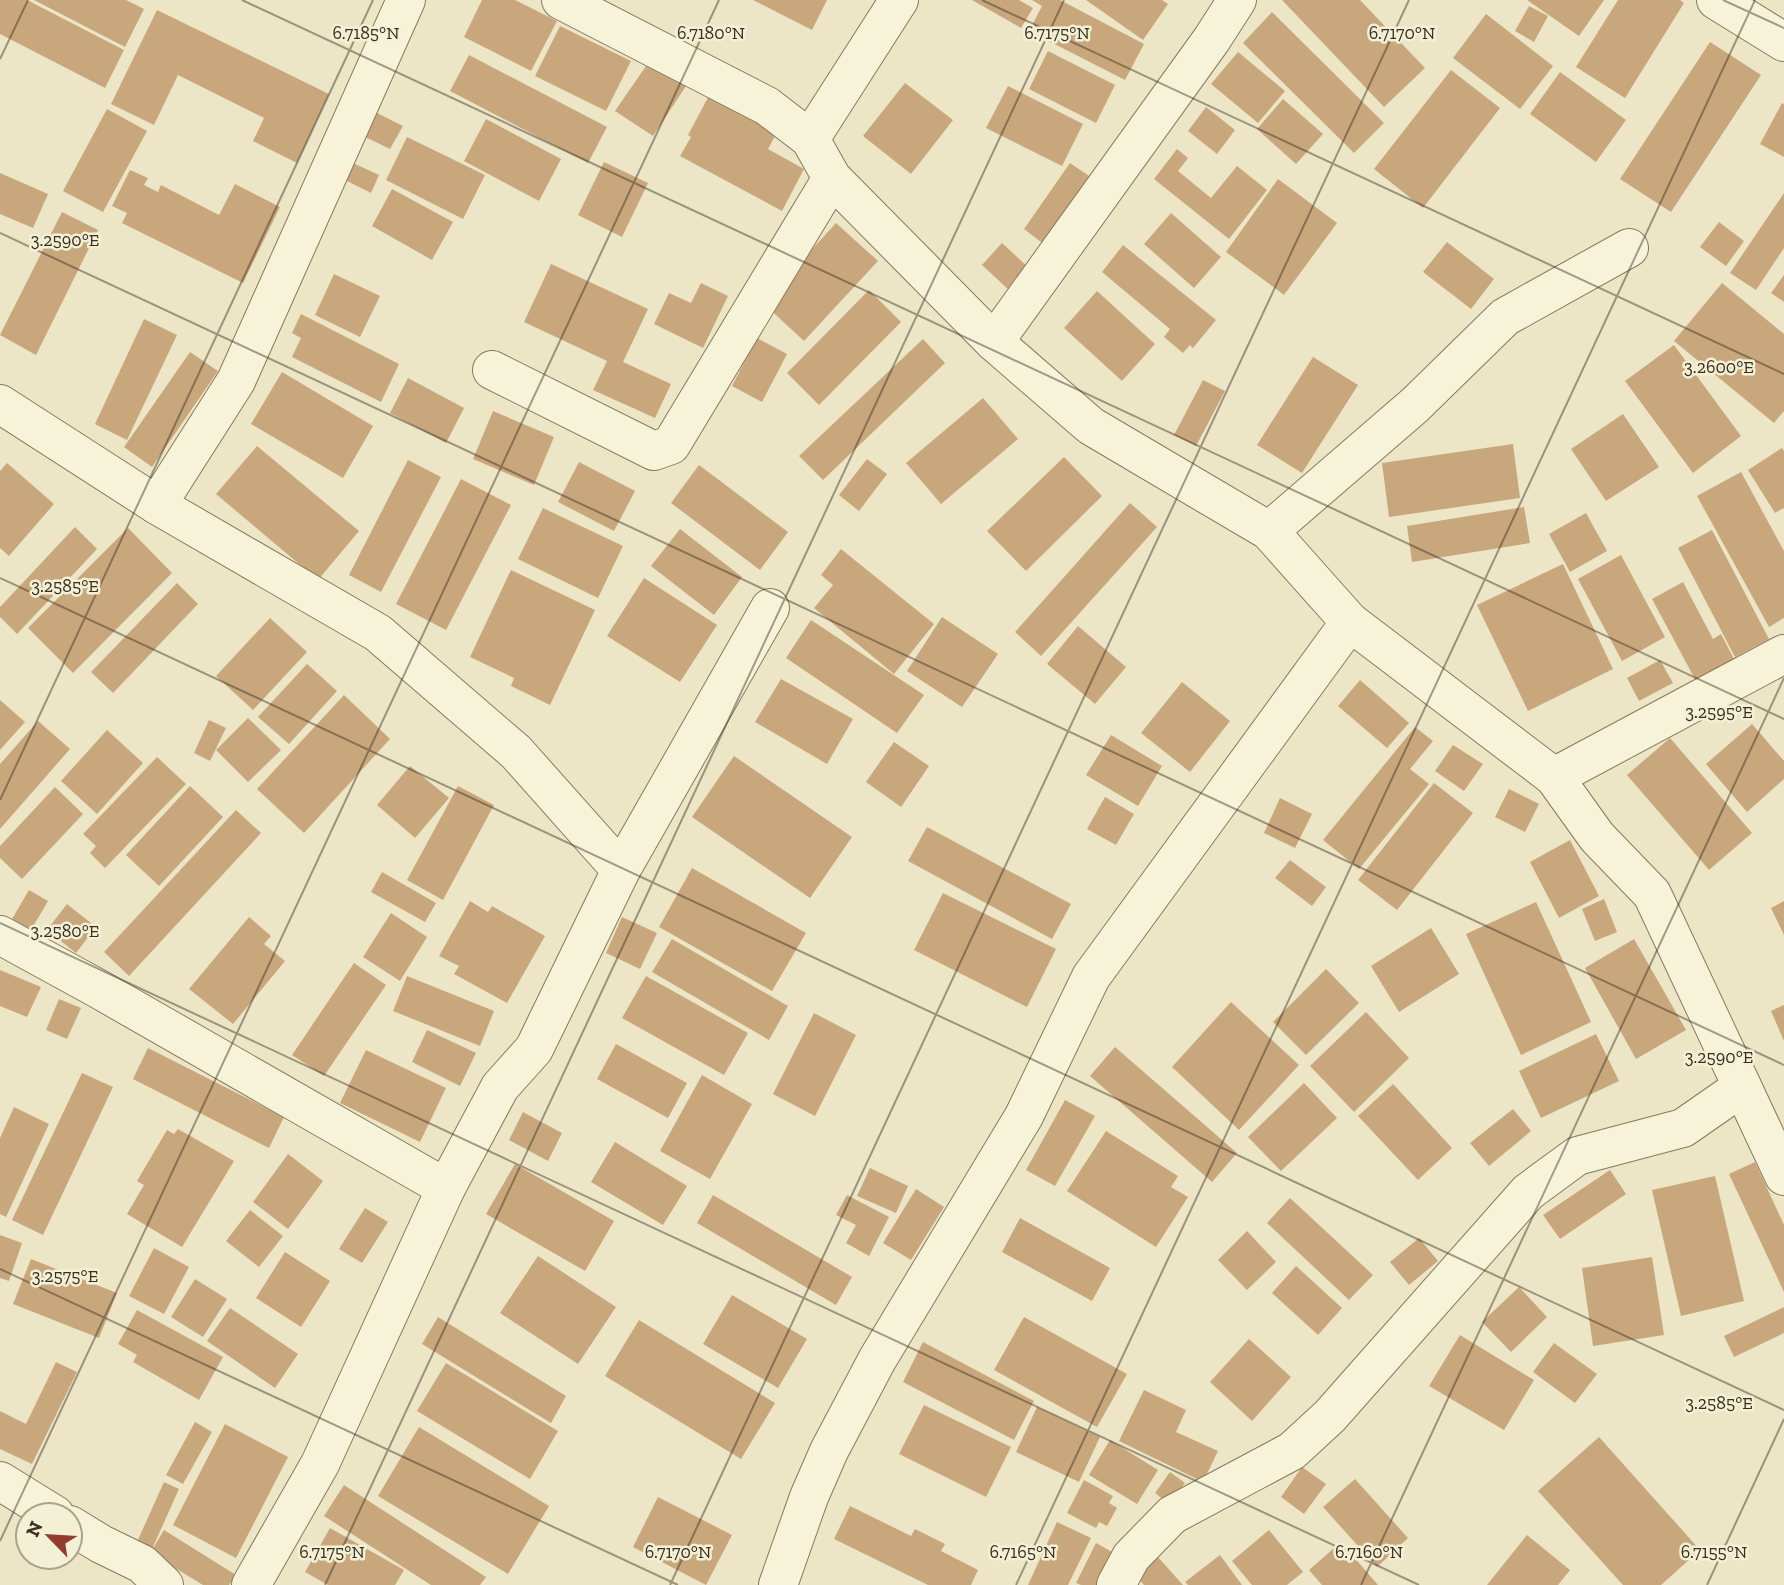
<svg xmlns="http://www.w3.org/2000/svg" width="1784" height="1585" font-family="'Zilla Slab',serif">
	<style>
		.building { fill: #c9a77d }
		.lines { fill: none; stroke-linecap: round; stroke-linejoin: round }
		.minor-casing { stroke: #87795c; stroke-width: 40 }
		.minor { stroke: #f7f3d9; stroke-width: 38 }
		.ticks { fill: none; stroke: #382f1f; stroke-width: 2; stroke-opacity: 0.45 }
		.ticks-label { font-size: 18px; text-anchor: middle; fill: #382f1f; stroke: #f4f0d5; stroke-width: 5; stroke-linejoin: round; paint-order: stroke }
	</style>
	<rect width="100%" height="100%" fill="#ece6c6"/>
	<!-- building -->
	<g class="building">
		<polygon points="0,0 27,0 124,50 105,88 0,34"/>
		<polygon points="34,0 126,0 144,9 125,47"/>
		<polygon points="482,0 515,0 557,21 531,71 464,37"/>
		<polygon points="753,0 827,0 812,30"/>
		<polygon points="972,0 1019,0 1033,8 1021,28"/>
		<polygon points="1032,0 1060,0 1144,44 1125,80 1029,31 1042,6"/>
		<polygon points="1086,0 1162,0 1168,4 1143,40"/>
		<polygon points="1282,0 1360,0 1425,68 1384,107"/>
		<polygon points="1527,0 1604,0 1579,36"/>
		<polygon points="1618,0 1680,0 1684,3 1625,98 1576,67"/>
		<polygon points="1529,6 1548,16 1534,42 1515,31"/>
		<polygon points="157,10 329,94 297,163 253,141 264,118 178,75 154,125 111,104"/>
		<polygon points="1272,12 1384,123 1354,153 1243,43"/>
		<polygon points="1486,14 1553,66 1520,109 1453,58"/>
		<polygon points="560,26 631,61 606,111 535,76"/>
		<polygon points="1710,42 1761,75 1671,212 1620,179"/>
		<polygon points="1048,51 1115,85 1096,123 1029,89"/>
		<polygon points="1238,52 1285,91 1258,123 1211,84"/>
		<polygon points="469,55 607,127 588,163 450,91"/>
		<polygon points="653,56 690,80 653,136 615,111"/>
		<polygon points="1451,70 1500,108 1423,208 1374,169"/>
		<polygon points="1560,72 1626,120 1596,162 1530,114"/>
		<polygon points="905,83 953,120 911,174 863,136"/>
		<polygon points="1008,86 1083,124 1062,166 986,128"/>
		<polygon points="712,90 780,127 768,149 804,169 782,211 680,156 691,137 688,135"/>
		<polygon points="1283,99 1323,134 1296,164 1257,129"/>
		<polygon points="1782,103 1784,104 1784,157 1760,144"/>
		<polygon points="1206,107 1235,130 1217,154 1188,131"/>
		<polygon points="107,109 147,131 103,212 63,191"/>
		<polygon points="371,110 403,126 390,149 359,134"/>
		<polygon points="486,119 561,159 539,201 464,161"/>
		<polygon points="407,137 485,175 463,219 386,180"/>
		<polygon points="1177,149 1188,158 1178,171 1211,198 1237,166 1267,190 1229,239 1154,179"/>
		<polygon points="604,162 648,183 622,237 578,215"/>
		<polygon points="353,163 379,175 371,193 345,180"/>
		<polygon points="1070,163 1092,178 1045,245 1024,229"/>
		<polygon points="130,170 148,178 144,185 158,192 161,185 219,215 235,184 280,207 243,283 122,223 127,213 112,206"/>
		<polygon points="0,173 48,194 33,228 0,214"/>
		<polygon points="1278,179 1337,223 1284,295 1226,252"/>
		<polygon points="392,189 453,222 432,260 372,226"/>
		<polygon points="1784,193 1784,248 1756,290 1730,273"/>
		<polygon points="62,212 98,230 36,355 0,335"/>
		<polygon points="1171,213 1221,257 1194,288 1144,244"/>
		<polygon points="1719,222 1744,241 1726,266 1700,247"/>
		<polygon points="836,223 878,261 804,341 763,303"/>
		<polygon points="1447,242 1494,279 1471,309 1423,272"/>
		<polygon points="1002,243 1030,269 1010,291 982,265"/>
		<polygon points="1123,245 1216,320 1193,348 1190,345 1183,353 1164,337 1170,329 1102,272"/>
		<polygon points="551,264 648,309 623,362 671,384 655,418 593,390 607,361 524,322"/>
		<polygon points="334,274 380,296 360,337 315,315"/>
		<polygon points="1784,275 1784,302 1771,293"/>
		<polygon points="701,283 728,296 703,348 654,324 669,293 691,303"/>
		<polygon points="1722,283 1784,334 1784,411 1774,423 1674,341"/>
		<polygon points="869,290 901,322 819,405 787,373"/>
		<polygon points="1097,291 1155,344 1122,381 1064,328"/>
		<polygon points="301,314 399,364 381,402 292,357 301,338 292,333"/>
		<polygon points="144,319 177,335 127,440 95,424"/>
		<polygon points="757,338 787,354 762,402 732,386"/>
		<polygon points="923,339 945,363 823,480 799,456"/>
		<polygon points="1674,345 1741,436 1693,473 1625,381"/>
		<polygon points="190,352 218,371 152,467 124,447"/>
		<polygon points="1313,357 1358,385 1302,473 1257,445"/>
		<polygon points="282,372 373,426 343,478 251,424"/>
		<polygon points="408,378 464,408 446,443 390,413"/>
		<polygon points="1203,380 1225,391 1196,446 1174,435"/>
		<polygon points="983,398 1018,439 941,504 906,463"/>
		<polygon points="493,411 554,437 534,485 473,459"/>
		<polygon points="1623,414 1659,467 1606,501 1571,449"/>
		<polygon points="1513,444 1520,498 1389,517 1382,463"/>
		<polygon points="257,446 359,531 318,580 216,494"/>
		<polygon points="1782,448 1784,451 1784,508 1775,513 1748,470"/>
		<polygon points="1064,457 1102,496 1026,571 987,531"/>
		<polygon points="867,459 887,474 859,511 839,495"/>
		<polygon points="408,460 441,477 381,592 349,575"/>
		<polygon points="579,462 635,491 614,531 558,502"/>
		<polygon points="7,463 54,504 9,556 0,548 0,471"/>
		<polygon points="699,465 788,532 760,570 671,503"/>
		<polygon points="1741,472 1784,551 1784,618 1769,627 1697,496"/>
		<polygon points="461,479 511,505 446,630 396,604"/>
		<polygon points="1130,503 1157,527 1041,656 1015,632"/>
		<polygon points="1524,507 1530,543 1412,562 1407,526"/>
		<polygon points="543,508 623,546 598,598 518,559"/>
		<polygon points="1586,513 1607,551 1570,572 1549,534"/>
		<polygon points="75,527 97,549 17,634 0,617 0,607"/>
		<polygon points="128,528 172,573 73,673 28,628"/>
		<polygon points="680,529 742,577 714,615 651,566"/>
		<polygon points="1712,530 1769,639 1735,657 1678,548"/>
		<polygon points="841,549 934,624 894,674 814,608 833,585 821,575"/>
		<polygon points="1621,555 1665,637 1622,661 1578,579"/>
		<polygon points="1563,564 1613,669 1528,711 1477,605"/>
		<polygon points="511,570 595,610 550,705 511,686 514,678 470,657"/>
		<polygon points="644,578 717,625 680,682 607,636"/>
		<polygon points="1683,582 1713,639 1721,634 1735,661 1696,681 1652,599"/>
		<polygon points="177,583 198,604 113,693 91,672"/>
		<polygon points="942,617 998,654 962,707 907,671"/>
		<polygon points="270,618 307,652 253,710 216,676"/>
		<polygon points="811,620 924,695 897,733 786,658"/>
		<polygon points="1078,626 1126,667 1095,704 1047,664"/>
		<polygon points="1660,660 1673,683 1639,701 1627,678"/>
		<polygon points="307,664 337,691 289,744 258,717"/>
		<polygon points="781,679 853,719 827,764 755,722"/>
		<polygon points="1360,680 1409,723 1387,748 1338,706"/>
		<polygon points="1182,682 1230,721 1190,772 1141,733"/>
		<polygon points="344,695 390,739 304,833 257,789"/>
		<polygon points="0,700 25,722 0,750"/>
		<polygon points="248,718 281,750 248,782 216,750"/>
		<polygon points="209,720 226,728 210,761 194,753"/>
		<polygon points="38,721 70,749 0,829 0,764"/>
		<polygon points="1752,724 1784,761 1784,779 1747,812 1706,764"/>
		<polygon points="1415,727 1433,741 1410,769 1429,784 1359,869 1323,840"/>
		<polygon points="107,730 143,763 97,814 61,781"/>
		<polygon points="1111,735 1162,766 1138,806 1086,775"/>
		<polygon points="1670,738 1752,833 1709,870 1627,775"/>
		<polygon points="894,742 929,766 901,807 866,782"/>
		<polygon points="1453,745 1483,764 1464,791 1435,771"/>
		<polygon points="734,756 852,837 810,898 692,817"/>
		<polygon points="157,757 186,784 105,868 90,853 96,846 83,834"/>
		<polygon points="410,766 449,798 415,838 377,805"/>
		<polygon points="1434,783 1473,813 1397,910 1358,880"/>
		<polygon points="190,786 223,817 159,886 126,855"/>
		<polygon points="458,786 494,805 443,900 407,880"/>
		<polygon points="55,787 83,814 22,879 0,858 0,846"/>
		<polygon points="1509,789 1539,804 1525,832 1495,817"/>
		<polygon points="1105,797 1134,814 1116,845 1087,829"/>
		<polygon points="1280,798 1312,814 1295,848 1264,833"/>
		<polygon points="236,810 261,833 129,976 104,952"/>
		<polygon points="927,827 1071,904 1052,939 908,861"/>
		<polygon points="1570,840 1599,896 1559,918 1530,862"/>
		<polygon points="1290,860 1326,887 1312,906 1275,878"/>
		<polygon points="692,868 806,933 772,991 659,927"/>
		<polygon points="382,872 436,903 425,922 371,892"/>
		<polygon points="29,890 48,901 31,930 12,919"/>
		<polygon points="943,893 1056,949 1027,1007 914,950"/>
		<polygon points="1604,899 1617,932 1595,941 1582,909"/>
		<polygon points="470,901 488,912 492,906 545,936 507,1003 454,974 459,966 439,956"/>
		<polygon points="1784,901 1784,935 1771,908"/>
		<polygon points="1536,902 1591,1022 1521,1055 1466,934"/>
		<polygon points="67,904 96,927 76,953 47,930"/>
		<polygon points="391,913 427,937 400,981 363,957"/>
		<polygon points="249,917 271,936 264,944 285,961 233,1024 189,989"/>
		<polygon points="622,917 657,933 640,969 606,953"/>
		<polygon points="1431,928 1459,974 1399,1012 1371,966"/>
		<polygon points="672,939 788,1006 769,1040 652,972"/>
		<polygon points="1634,939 1686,1030 1636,1059 1585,968"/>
		<polygon points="354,963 386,985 324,1076 292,1055"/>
		<polygon points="1326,969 1359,1003 1306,1055 1273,1022"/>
		<polygon points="0,970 41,987 27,1017 0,1006"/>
		<polygon points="407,976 494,1011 480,1046 393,1011"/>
		<polygon points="646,976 748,1033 724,1075 622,1018"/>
		<polygon points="59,999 81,1008 67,1039 46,1030"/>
		<polygon points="1231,1002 1299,1065 1239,1130 1172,1067"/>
		<polygon points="1784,1005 1784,1041 1771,1011"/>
		<polygon points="1366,1012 1409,1058 1354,1112 1310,1066"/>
		<polygon points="814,1013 856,1035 815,1116 773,1094"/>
		<polygon points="427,1030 476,1053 460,1086 412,1062"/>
		<polygon points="1596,1034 1619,1081 1541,1118 1519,1071"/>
		<polygon points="616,1044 687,1083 668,1118 597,1079"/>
		<polygon points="1115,1047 1237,1153 1212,1182 1090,1076"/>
		<polygon points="148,1048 284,1117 269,1148 133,1079"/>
		<polygon points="366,1050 446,1088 420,1142 340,1103"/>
		<polygon points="82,1073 113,1087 43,1235 12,1220"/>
		<polygon points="702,1075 752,1104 710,1179 660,1151"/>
		<polygon points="1304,1083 1337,1118 1281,1171 1248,1137"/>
		<polygon points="1393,1084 1452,1148 1418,1180 1358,1116"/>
		<polygon points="1065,1100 1095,1116 1055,1186 1026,1170"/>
		<polygon points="14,1107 49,1124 6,1217 0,1214 0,1138"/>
		<polygon points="1513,1109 1531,1131 1489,1166 1470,1143"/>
		<polygon points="523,1112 562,1133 548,1161 509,1140"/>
		<polygon points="178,1129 234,1161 182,1247 127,1214 144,1185 137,1181 167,1130 174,1134"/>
		<polygon points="1106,1131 1178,1176 1171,1187 1188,1197 1156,1247 1067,1191"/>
		<polygon points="615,1142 687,1186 663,1225 591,1182"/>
		<polygon points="288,1154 323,1181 288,1229 253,1202"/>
		<polygon points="1755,1162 1784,1225 1784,1292 1729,1174"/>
		<polygon points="515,1164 614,1221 585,1271 486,1214"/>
		<polygon points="870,1168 908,1186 896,1213 857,1196"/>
		<polygon points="1610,1170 1626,1194 1560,1239 1543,1215"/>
		<polygon points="1715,1176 1744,1301 1681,1316 1652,1190"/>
		<polygon points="916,1189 944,1207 911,1260 883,1243"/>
		<polygon points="713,1195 852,1277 836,1305 697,1223"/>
		<polygon points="847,1195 889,1217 869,1256 846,1243 856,1225 836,1215"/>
		<polygon points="1290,1198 1373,1275 1349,1300 1267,1223"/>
		<polygon points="365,1208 388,1222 362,1263 339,1249"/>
		<polygon points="250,1210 283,1236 259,1267 226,1241"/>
		<polygon points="1020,1218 1110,1268 1092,1301 1002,1252"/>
		<polygon points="1247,1231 1276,1262 1247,1290 1218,1260"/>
		<polygon points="0,1235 22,1243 9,1281 0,1278"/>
		<polygon points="1419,1238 1438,1261 1409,1285 1390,1262"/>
		<polygon points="154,1248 189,1267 164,1314 129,1296"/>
		<polygon points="285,1252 330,1281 301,1327 256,1298"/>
		<polygon points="538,1256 616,1307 578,1364 500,1313"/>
		<polygon points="1652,1257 1664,1335 1593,1346 1582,1268"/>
		<polygon points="31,1259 117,1293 99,1338 13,1304"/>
		<polygon points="1296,1266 1342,1308 1318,1335 1272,1293"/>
		<polygon points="195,1279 227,1299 203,1337 171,1317"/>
		<polygon points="1519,1287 1547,1317 1511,1352 1482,1322"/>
		<polygon points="732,1295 807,1339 778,1388 703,1344"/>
		<polygon points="1784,1307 1784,1333 1734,1357 1724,1336"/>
		<polygon points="230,1308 298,1354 275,1388 207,1341"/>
		<polygon points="137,1310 223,1357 199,1400 133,1362 137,1355 118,1344"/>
		<polygon points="438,1317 566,1396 551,1423 422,1344"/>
		<polygon points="1024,1317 1127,1374 1097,1427 994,1370"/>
		<polygon points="639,1320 775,1403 741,1459 605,1376"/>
		<polygon points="1460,1335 1534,1380 1504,1430 1429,1386"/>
		<polygon points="1249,1339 1291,1377 1252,1421 1210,1382"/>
		<polygon points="923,1342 1034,1401 1014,1440 903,1382"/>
		<polygon points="1554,1343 1597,1374 1575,1403 1533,1372"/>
		<polygon points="56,1362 77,1372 32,1464 0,1449 0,1411 26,1424"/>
		<polygon points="446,1363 558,1431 530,1479 417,1411"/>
		<polygon points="1144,1390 1186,1410 1176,1432 1218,1451 1203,1482 1119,1441"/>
		<polygon points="924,1405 1011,1447 986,1497 899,1454"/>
		<polygon points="1037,1407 1100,1437 1079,1482 1016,1452"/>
		<polygon points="195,1422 212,1432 183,1484 166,1475"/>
		<polygon points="225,1424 288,1457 236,1558 173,1525"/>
		<polygon points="419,1427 549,1506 508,1574 378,1496"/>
		<polygon points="1599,1437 1700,1550 1661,1585 1623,1585 1538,1491"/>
		<polygon points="1110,1440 1158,1470 1137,1504 1089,1475"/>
		<polygon points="1302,1467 1326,1484 1304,1514 1281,1497"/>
		<polygon points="1170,1472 1185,1483 1169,1504 1155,1493"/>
		<polygon points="1355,1479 1408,1538 1377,1567 1323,1507"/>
		<polygon points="1084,1480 1113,1496 1109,1503 1117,1508 1107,1526 1099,1522 1096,1528 1067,1513"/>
		<polygon points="164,1482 179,1489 152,1549 137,1542"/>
		<polygon points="344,1485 486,1577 480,1585 431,1585 324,1516"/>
		<polygon points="658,1497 732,1535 706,1585 633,1547"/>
		<polygon points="850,1506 911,1536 915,1529 945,1544 941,1551 978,1570 971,1585 928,1585 834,1539"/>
		<polygon points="1057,1522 1091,1538 1068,1585 1028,1585"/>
		<polygon points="330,1528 404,1570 395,1585 328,1585 305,1572"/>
		<polygon points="164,1530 236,1575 229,1585 203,1585 150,1553"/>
		<polygon points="1269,1530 1303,1572 1287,1585 1252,1585 1232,1561"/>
		<polygon points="1527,1535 1570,1570 1558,1585 1487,1585"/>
		<polygon points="1341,1542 1378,1585 1322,1585 1309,1570"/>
		<polygon points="1096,1543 1119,1556 1105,1585 1081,1585 1076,1583"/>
		<polygon points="1220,1555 1242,1585 1188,1585 1185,1582"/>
		<polygon points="1157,1556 1183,1585 1144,1585 1136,1576"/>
	</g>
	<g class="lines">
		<defs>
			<g id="minor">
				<polyline points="561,0 767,106 810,139 832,178 994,342 1091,426 1269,531 1350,622 1554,777 1597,837 1652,894 1784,1176"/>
				<polyline points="1716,0 1784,42"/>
				<polyline points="810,139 899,0"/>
				<polyline points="994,342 1212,39 1237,0"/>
				<polyline points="492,370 654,451 671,445 832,178"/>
				<polyline points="0,404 157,505 378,633 516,752 621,870"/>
				<polyline points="157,505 236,381 406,0"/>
				<polyline points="1269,531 1415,405 1505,317 1629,248"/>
				<polyline points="1554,777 1784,654"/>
				<polyline points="0,935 95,987 446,1188"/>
				<polyline points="0,1481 55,1515"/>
				<polyline points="70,1525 101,1544 142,1564 164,1585"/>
				<polyline points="251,1585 320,1464 446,1188 500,1087 534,1049 621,870 770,608"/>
				<polyline points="778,1585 809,1497 829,1451 877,1360 1024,1116 1091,977 1350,622"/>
				<polyline points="1116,1585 1131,1557 1172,1515 1292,1451 1330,1416 1528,1192 1577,1156 1683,1128 1742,1087"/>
			</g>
		</defs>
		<!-- minor casing -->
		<use href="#minor" class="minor-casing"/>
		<!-- minor -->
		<use href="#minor" class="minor"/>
	</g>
	<!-- ticks -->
	<path class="ticks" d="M 242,0 L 1784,719M 982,0 L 1784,374M 1723,0 L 1784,28M 0,59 L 28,0M 0,233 L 1784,1065M 0,578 L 1784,1410M 0,800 L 373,0M 0,923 L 1419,1585M 0,1269 L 678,1585M 0,1541 L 719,0M 325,1585 L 1064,0M 670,1585 L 1409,0M 1016,1585 L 1755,0M 1361,1585 L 1784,678M 1707,1585 L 1784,1419"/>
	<g class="ticks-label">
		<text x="366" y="39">6.7185°N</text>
		<text x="711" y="39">6.7180°N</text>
		<text x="1057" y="39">6.7175°N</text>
		<text x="1402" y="39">6.7170°N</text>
		<text x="65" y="246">3.2590°E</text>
		<text x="1719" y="373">3.2600°E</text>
		<text x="65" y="592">3.2585°E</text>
		<text x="1719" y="718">3.2595°E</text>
		<text x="65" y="937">3.2580°E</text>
		<text x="1719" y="1063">3.2590°E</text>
		<text x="65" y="1282">3.2575°E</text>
		<text x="1719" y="1409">3.2585°E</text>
		<text x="332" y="1558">6.7175°N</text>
		<text x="678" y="1558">6.7170°N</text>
		<text x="1023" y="1558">6.7165°N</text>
		<text x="1369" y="1558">6.7160°N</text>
		<text x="1714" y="1558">6.7155°N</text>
	</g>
	<!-- north arrow -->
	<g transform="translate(49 1536) rotate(295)"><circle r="33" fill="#f4f0d5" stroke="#a9a38c" stroke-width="2"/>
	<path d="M0-5L12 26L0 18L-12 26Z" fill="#933c2f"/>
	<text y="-10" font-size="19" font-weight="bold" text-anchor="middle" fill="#382f1f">N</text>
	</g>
</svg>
